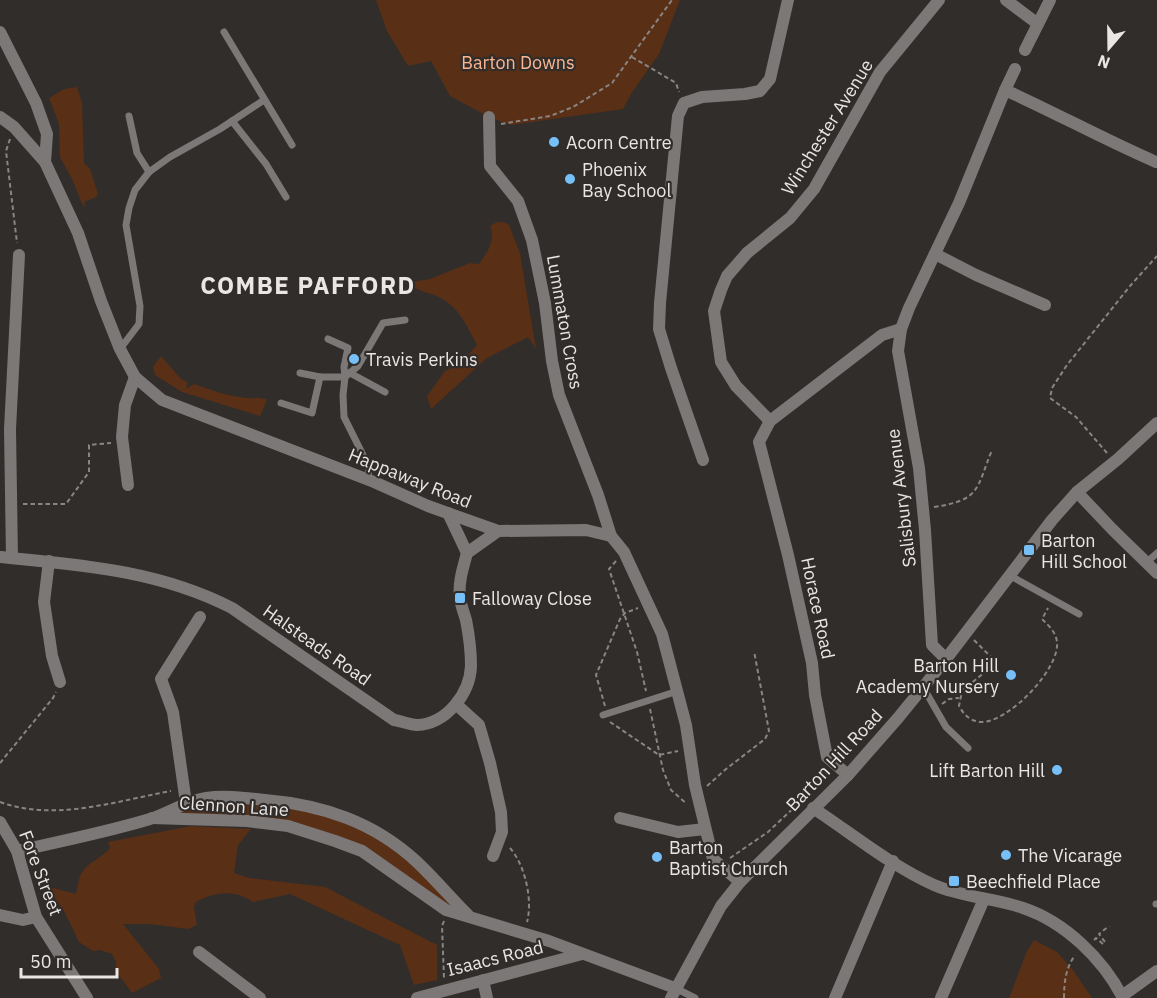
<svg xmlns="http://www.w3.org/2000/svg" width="1157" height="998" font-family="'IBM Plex Sans',sans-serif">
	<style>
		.green { fill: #592f16 }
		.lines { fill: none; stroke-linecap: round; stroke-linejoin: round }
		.path { stroke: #888583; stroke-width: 2; stroke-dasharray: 4.5 3; stroke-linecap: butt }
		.service { stroke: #7b7877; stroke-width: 7 }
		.minor { stroke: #7b7877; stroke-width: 12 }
		.tertiary { stroke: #7b7877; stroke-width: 12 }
		.poi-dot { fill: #77bff7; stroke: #312d2b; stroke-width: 2 }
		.labels { text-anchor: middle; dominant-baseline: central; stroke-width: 4.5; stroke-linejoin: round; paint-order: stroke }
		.park-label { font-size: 18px; fill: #fbb691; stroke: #312d2b }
		.street-label { font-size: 18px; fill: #e9e6e4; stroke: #312d2b }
		.poi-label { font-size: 18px; fill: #e9e6e4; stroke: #312d2b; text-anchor: start }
		.district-label { font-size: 24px; font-weight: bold; letter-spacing: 1.5px; fill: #e9e6e4; stroke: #312d2b }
	</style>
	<rect width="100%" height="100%" fill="#312d2b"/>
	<!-- green -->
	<g class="green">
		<polygon points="376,0 680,0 659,54 631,94 623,109 511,125 489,117 450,96 431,61 408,66 387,31"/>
		<polygon points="77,87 82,103 84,163 90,169 98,194 96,197 84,202 85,206 83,206 72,179 60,157 59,124 49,98 64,89"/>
		<path d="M 497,222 L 503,222 L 509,225 L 520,253 L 536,349 L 528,337 L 487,358 L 431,409 L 427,396 L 445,371 L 459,365 L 477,345 C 466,325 458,304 434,295 C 426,292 419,291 412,286 L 412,282 L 430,279 L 470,263 L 479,264 C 487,252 496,242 490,226 Z"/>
		<path d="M 161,356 L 182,380 L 188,382 L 186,389 L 194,384 C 211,390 230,397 248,398 C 256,399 259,396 267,400 L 260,416 L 182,392 L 155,375 L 153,367 Z"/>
		<polygon points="285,802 386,837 469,916 440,907 362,851 288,826 152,818 186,803"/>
		<path d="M 191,826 L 251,829 L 238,845 L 234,873 L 249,878 L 325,887 L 437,945 L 437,980 L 414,985 L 400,945 L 290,894 L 253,902 C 235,890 216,891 196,902 L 194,908 L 197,925 L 188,929 L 150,924 L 123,924 L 159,969 L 161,978 L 132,993 L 116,971 L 116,962 L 112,954 L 100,950 L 93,951 L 79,942 L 64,911 L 46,886 L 76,894 C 78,888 78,880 81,874 C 87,862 101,859 110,848 L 108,842 Z"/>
		<polygon points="1034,940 1057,952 1073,970 1092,998 1009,998 1027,951"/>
	</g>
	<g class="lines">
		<!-- path -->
		<g class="path">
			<polyline points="632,57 676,83 679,92"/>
			<polyline points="501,124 550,116 573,107 612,83 672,0"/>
			<polyline points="10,139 6,151 17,243"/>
			<polyline points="1107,453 1076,417 1050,398 1052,388 1067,365 1130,286 1157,256"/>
			<polyline points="23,504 66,504 89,472 89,445 111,443"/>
			<path d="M 934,507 C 981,500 976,489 992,450"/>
			<polyline points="616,561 609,569 637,652 646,691"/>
			<path d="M 974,640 L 992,658 C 987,675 973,680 962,691 L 959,706 C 964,715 970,721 981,722 C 1008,723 1060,669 1057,642 C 1056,632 1048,625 1042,619 L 1048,608"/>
			<polyline points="942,704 949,699 959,698"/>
			<polyline points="605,706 596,675 620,619 625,613 638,608"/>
			<polyline points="650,709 663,770 671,790 687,804"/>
			<polyline points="610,722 659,755 678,751"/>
			<polyline points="0,763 53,698 56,692"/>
			<polyline points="707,786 726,769 765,739 769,731 754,651"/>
			<polyline points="807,796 826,774"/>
			<path d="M 0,802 C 55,822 116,801 171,791"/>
			<path d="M 510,848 C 525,865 533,900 527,922"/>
			<polyline points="730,858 768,832 802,800"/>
			<polyline points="444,921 442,926 444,978"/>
			<polyline points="1094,940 1096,938 1103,944 1105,942 1099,934 1109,926"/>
			<path d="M 1064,998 C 1064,981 1066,968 1075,955"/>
		</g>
		<!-- service -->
		<g class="service">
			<polyline points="224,32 292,145"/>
			<polyline points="129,116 137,153 149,172"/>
			<polyline points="232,121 266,164 286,197"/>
			<polyline points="120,349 139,324 140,306 126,225 129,208 135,190 149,172 170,157 220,129 264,100"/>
			<polyline points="300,373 320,377"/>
			<polyline points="350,373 385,392"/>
			<polyline points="281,403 312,413 320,377 345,377 344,367 348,348 328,339"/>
			<polyline points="368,480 369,467 344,417 343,395 345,377 358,366 383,323 405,320"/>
			<polyline points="1146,563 1157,553"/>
			<polyline points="1009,575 1079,614"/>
			<polyline points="923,687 946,727 968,748"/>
			<polyline points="603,715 678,691"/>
			<polyline points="1156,904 1157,904"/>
			<polyline points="675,988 695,998"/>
		</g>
		<!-- minor -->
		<g class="minor">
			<polyline points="1006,0 1038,24"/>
			<polyline points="0,32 36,103 47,134 45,162"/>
			<polyline points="1025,50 1050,0"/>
			<path d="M 1005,90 C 1056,113 1105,140 1156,162"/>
			<polyline points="0,117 14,127 45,162 78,233 101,301 120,349 135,377 162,400 374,482 428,506 498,531 586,530 611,536"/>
			<polyline points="489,117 490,166 518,201 532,240 545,303 552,361 559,395 598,495 611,536 624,552 662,634 686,725 695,785 713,859 740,882"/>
			<polyline points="935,254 976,275 1045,305"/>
			<polyline points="770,421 736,386 721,362 714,311 721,290 727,276 747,253 790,218 814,189 880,72 939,0"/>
			<polyline points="703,460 671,368 659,329 660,303 678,116 684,103 702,97 745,94 760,91 770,79 788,0"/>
			<polyline points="128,485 122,437 125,405 135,377"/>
			<polyline points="1077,492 1112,529 1157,573"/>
			<polyline points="448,513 467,553 498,531"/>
			<path d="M 0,557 C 81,565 158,570 232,608 L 394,720 C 401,721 410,725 417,725 C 446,724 470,694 471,666 C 471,651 469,635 466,620 C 464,613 461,606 460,598 C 458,583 463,568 467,553"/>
			<polyline points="12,558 10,429 19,255"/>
			<polyline points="49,561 44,602 52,656 60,682"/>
			<polyline points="946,659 932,645 925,530 919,468 898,351 901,329 909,308 959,203 1005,90 1015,69"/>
			<polyline points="457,705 479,725 490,763 501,812 502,832 493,856"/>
			<polyline points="848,775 827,757 815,695 812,663 788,555 759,442 770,421 882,335 901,329"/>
			<polyline points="186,803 173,712 161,679 200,617"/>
			<polyline points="152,818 247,821 288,826 335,841 362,851 446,910 549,941 675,988"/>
			<polyline points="620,818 678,832 705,829"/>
			<path d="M 17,851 C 62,841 107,832 150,819 C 169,813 186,801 206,798 C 225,795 246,798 265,800 C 323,805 374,822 417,862 C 435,879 451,898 468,915"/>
			<polyline points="0,915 23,920 36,917"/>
			<polyline points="199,952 260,998"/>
			<polyline points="483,980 487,998"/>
			<polyline points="1122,996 1157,971"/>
			<polyline points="417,998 582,954"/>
			<polyline points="835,998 893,861"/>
			<polyline points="941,998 984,899"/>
		</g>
		<!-- tertiary -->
		<g class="tertiary">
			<path d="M 813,808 C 851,833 893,867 934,885 C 961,897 994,898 1023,908 C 1065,922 1103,959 1123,998"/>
			<polyline points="0,822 17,851 36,917 87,998"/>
			<polyline points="671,998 721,906 740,882 848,775 898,718 946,659 1052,520 1077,492 1118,459 1157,423"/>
		</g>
	</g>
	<!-- markers -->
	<g class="poi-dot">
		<circle cx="554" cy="142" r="6"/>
		<circle cx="570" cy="179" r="6"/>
		<circle cx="354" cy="359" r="6"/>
		<rect x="1023" y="544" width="12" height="12" rx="3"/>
		<rect x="454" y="592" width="12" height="12" rx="3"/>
		<circle cx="1011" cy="675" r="6"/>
		<circle cx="1057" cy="770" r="6"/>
		<circle cx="1006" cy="855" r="6"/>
		<circle cx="657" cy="857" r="6"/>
		<rect x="948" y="875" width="12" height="12" rx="3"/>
	</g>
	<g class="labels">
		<!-- park labels -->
		<g class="park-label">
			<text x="518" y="62">Barton Downs</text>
		</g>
		<!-- street labels -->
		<g class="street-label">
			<text transform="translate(827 127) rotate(-58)">Winchester Avenue</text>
			<text transform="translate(565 322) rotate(80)">Lummaton Cross</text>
			<text transform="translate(410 478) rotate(22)">Happaway Road</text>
			<text transform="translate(901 498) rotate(-97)">Salisbury Avenue</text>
			<text transform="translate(818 608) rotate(78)">Horace Road</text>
			<text transform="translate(317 645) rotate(35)">Halsteads Road</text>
			<text transform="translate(834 760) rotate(-47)">Barton Hill Road</text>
			<text transform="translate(234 806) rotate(4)">Clennon Lane</text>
			<text transform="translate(41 873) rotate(69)">Fore Street</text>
			<text transform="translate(495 958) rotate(-14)">Isaacs Road</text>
		</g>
		<!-- poi labels -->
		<g class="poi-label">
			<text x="566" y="142">Acorn Centre</text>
			<text x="582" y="169">Phoenix<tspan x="582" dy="21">Bay School</tspan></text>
			<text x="366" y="359">Travis Perkins</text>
			<text x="1041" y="540">Barton<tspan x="1041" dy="21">Hill School</tspan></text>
			<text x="472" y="598">Falloway Close</text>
			<text x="999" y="665" text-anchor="end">Barton Hill<tspan x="999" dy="21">Academy Nursery</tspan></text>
			<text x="1045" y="770" text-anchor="end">Lift Barton Hill</text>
			<text x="669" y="847">Barton<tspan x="669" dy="21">Baptist Church</tspan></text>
			<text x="1018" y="855">The Vicarage</text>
			<text x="966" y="881">Beechfield Place</text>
		</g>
		<!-- district labels -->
		<g class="district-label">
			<text x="308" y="285">COMBE PAFFORD</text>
		</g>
	</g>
	<!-- north arrow -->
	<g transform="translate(1109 48) rotate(200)" stroke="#312d2b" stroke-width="4.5" paint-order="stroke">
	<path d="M0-4.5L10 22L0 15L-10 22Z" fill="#e9e6e4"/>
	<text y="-9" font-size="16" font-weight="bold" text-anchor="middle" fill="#e9e6e4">N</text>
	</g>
	<!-- scale -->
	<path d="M21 968v9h96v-9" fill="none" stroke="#e9e6e4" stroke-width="3"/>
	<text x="30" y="968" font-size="18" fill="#e9e6e4" stroke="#312d2b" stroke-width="4.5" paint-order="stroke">50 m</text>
</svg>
